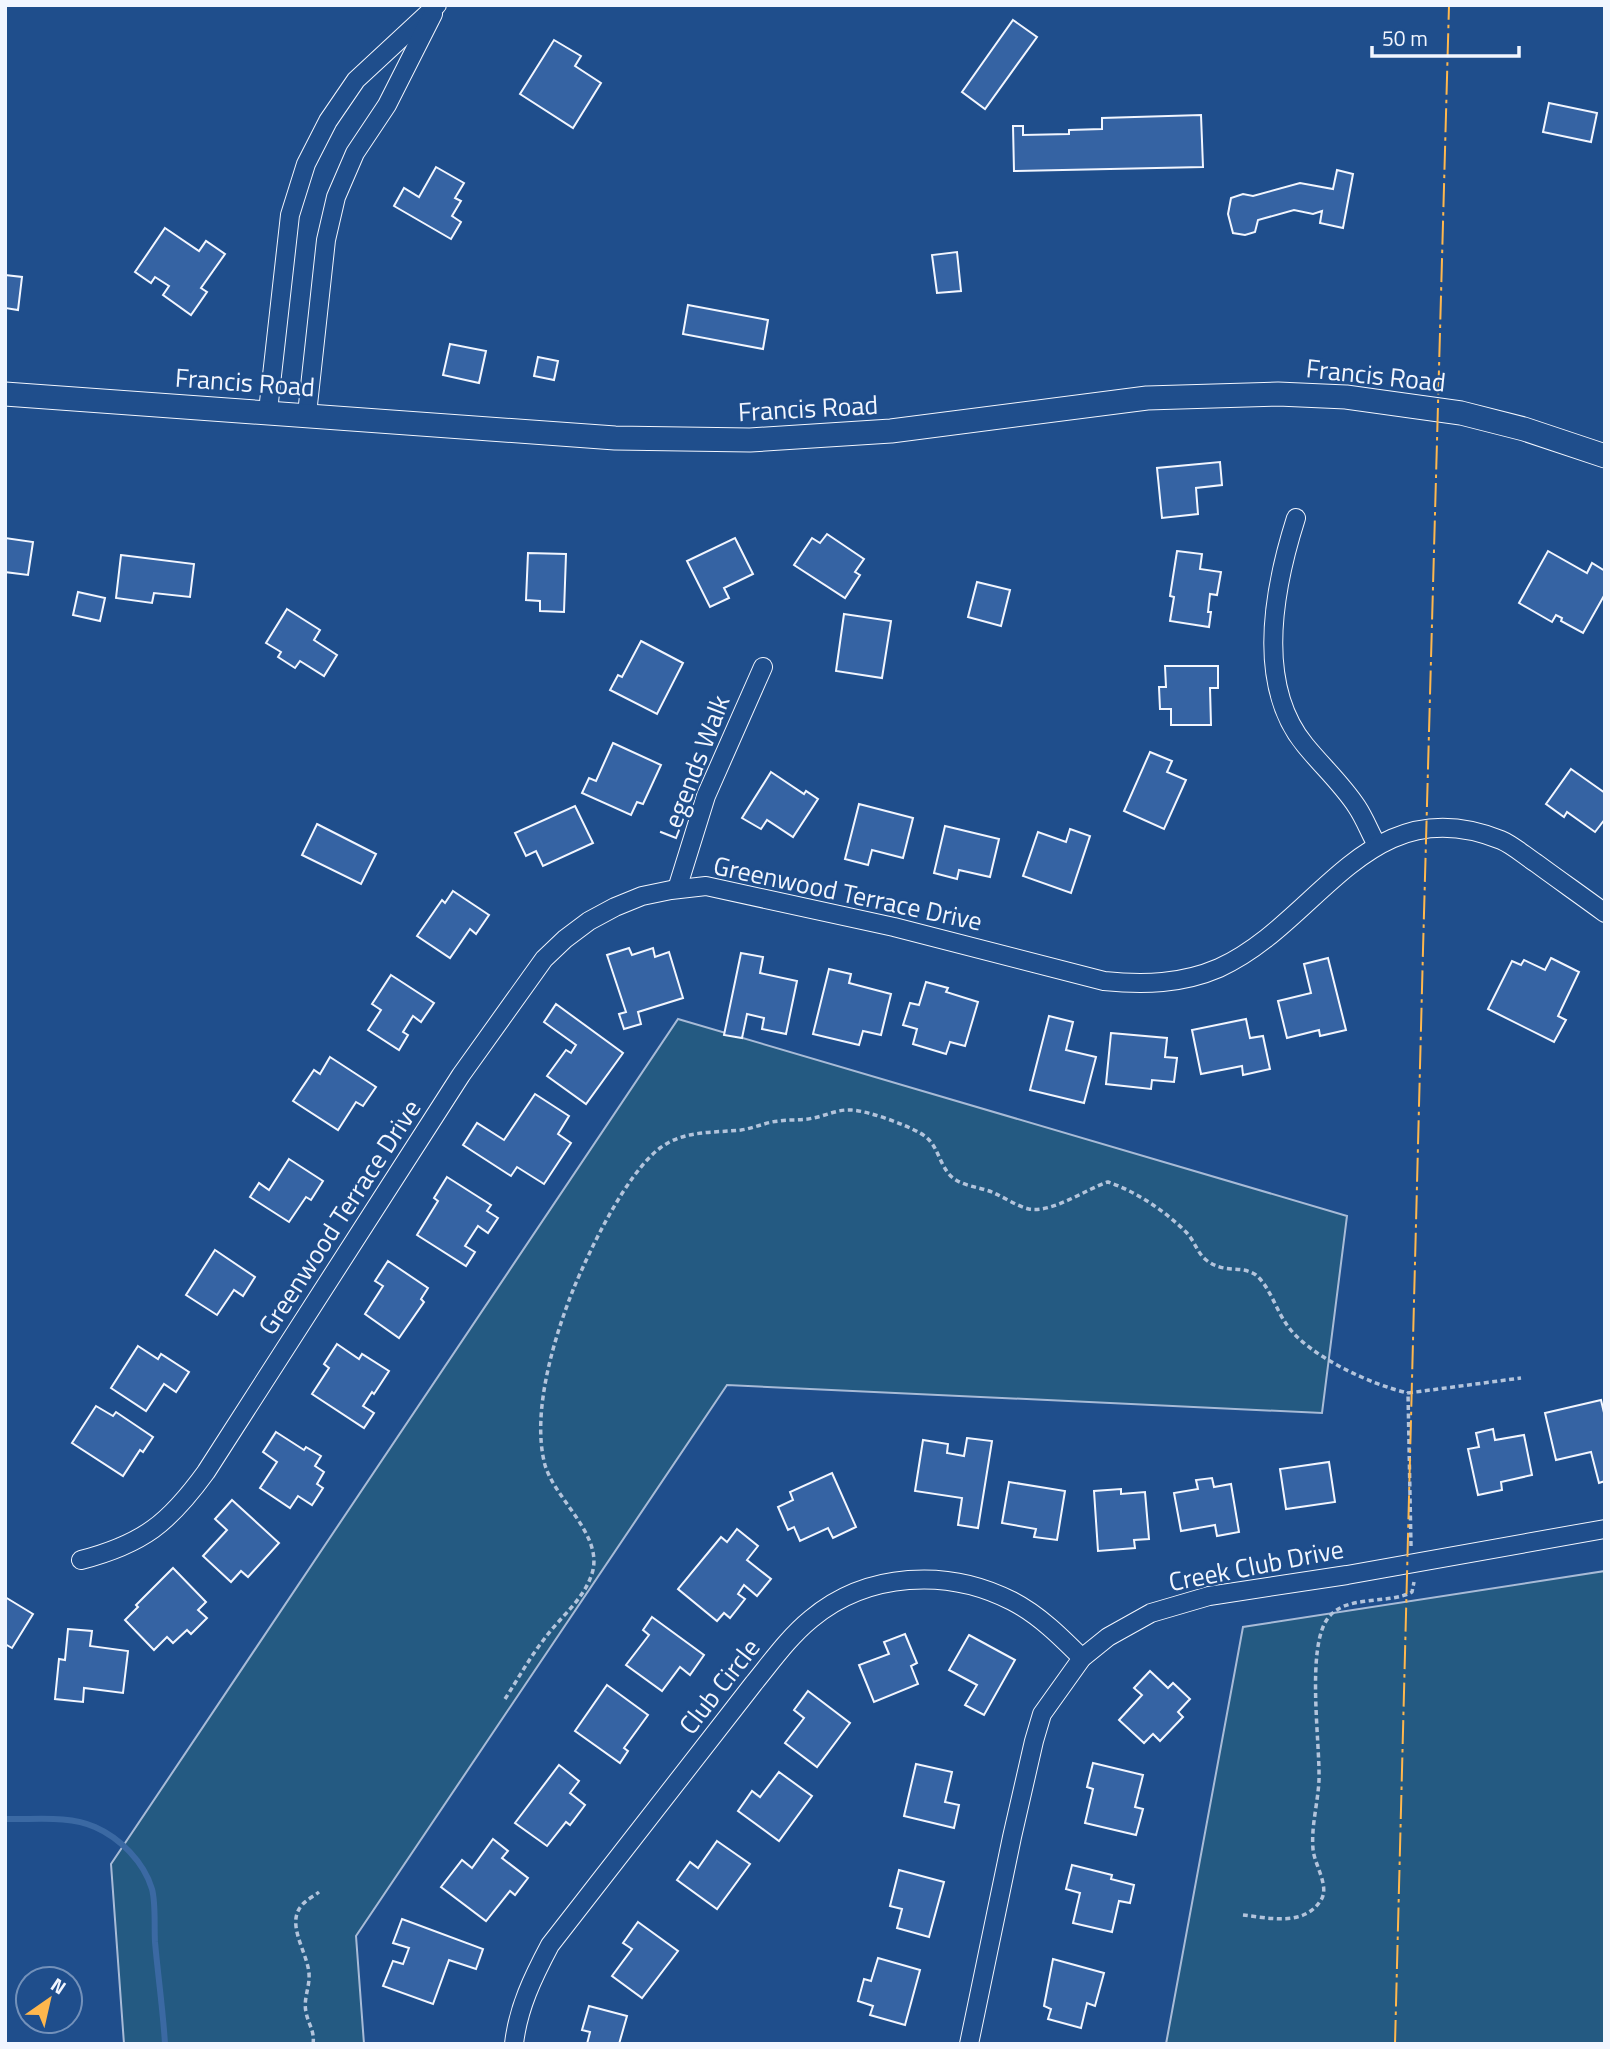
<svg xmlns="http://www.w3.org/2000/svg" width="1610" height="2049" font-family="'Titillium Web',sans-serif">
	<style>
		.green { fill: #245a82; stroke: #a8bbd7; stroke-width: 2 }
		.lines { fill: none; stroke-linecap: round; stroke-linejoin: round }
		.stream { stroke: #3b69a3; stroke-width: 6 }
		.building { fill: #3563a3; stroke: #f2f6ff; stroke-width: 2 }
		.minor-casing { stroke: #f2f6ff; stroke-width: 20 }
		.tertiary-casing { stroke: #f2f6ff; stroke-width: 25 }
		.path { stroke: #b3c4dc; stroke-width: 3.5; stroke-dasharray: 5 3.5; stroke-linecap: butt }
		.minor { stroke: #1f4e8c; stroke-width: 18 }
		.tertiary { stroke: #1f4e8c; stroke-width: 23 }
		.power { stroke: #ffb74d; stroke-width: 2; stroke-dasharray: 24 5 3.5 5; stroke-linecap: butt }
		.labels { text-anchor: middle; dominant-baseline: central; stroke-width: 5; stroke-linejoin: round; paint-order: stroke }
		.street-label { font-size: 26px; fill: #f2f6ff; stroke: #1f4e8c }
	</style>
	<rect width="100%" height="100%" fill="#1f4e8c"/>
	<!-- green -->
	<g class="green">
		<polygon points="678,1019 1347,1216 1322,1413 727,1385 356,1936 364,2044 124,2044 111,1864"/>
		<polygon points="1605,1571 1605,2044 1166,2044 1243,1627"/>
	</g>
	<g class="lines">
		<!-- stream -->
		<path class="stream" d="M 5,1819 C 34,1820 68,1815 95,1827 C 120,1838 144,1862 152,1889 C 156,1904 154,1926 155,1942 C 158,1976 163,2010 165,2044"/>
	</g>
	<!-- building -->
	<g class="building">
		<polygon points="1013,20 1037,37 985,109 962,92"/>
		<polygon points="554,40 581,56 575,66 601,83 573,128 520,94"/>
		<polygon points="1549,103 1597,113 1591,142 1543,132"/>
		<polygon points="1201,115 1203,167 1014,171 1013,126 1023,126 1023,135 1069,134 1069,130 1102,129 1102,118"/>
		<polygon points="436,167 464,183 455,198 461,201 452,216 461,222 451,239 394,206 404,188 419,197"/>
		<polygon points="1337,170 1353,174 1343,228 1320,223 1322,211 1313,214 1294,210 1258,220 1255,232 1245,235 1233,233 1228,214 1231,198 1243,194 1253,196 1300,183 1333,189"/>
		<polygon points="165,228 199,251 206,241 225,254 201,288 207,292 191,315 163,295 169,286 155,277 151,283 135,272"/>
		<polygon points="957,252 961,291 937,293 932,255"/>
		<polygon points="5,275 22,277 18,310 5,308"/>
		<polygon points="688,305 768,320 763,349 683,334"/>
		<polygon points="450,344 486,351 479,383 443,375"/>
		<polygon points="538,357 558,361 554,380 534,376"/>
		<polygon points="1220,462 1222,485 1196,488 1198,514 1162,518 1157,468"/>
		<polygon points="827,534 864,559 855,572 860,575 845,598 794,565 812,538 820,543"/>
		<polygon points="5,538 33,542 28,575 5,572"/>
		<polygon points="735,538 753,574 724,588 729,598 710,607 687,561"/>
		<polygon points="1177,551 1202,554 1200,569 1221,572 1217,595 1210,594 1208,612 1211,612 1209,627 1170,621 1174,597 1170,596"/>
		<polygon points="1548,551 1587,573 1592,563 1605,571 1605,594 1583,633 1561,621 1562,618 1556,615 1552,622 1519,603"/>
		<polygon points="528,553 566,554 564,612 540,611 540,601 526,600"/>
		<polygon points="121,555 194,564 190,597 154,593 152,603 116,598"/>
		<polygon points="977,582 1010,590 1001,626 968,617"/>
		<polygon points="78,592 105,598 100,621 73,615"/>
		<polygon points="287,609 320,630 314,640 337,655 324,676 300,661 295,668 278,657 281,652 266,643"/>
		<polygon points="844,614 891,621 882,678 836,671"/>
		<polygon points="641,641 683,663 657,714 610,690 618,675 622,677"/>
		<polygon points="1165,666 1218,666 1218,688 1210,688 1211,725 1171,725 1171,709 1160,709 1159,687 1166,687"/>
		<polygon points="613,743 661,765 643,804 637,802 631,815 582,793 589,778 596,781"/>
		<polygon points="1150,752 1172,761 1167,772 1186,780 1164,829 1124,811"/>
		<polygon points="1571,769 1605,793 1605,819 1595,832 1567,812 1564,817 1546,804"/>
		<polygon points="771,772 804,794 806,791 818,799 793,837 767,820 761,829 742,818"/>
		<polygon points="859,804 913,818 903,858 872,850 868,865 845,859"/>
		<polygon points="575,806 593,843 543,866 536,851 526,856 515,833"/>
		<polygon points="317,824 376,854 361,884 302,855"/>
		<polygon points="945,826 999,839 990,877 959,870 957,879 934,873"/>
		<polygon points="1070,829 1090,836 1071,893 1023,876 1038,832 1066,842"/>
		<polygon points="453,891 489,915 476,934 470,929 450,958 417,936 442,900 445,903"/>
		<polygon points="629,948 632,955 653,948 655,957 669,952 683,998 638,1012 641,1024 624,1029 619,1014 626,1012 607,955"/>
		<polygon points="741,953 763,957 760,973 797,981 786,1034 762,1029 764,1018 747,1014 742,1038 724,1035"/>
		<polygon points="1328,958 1346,1030 1320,1036 1319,1030 1287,1038 1278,1001 1311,993 1304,964"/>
		<polygon points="1551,958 1579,972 1558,1016 1566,1020 1554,1042 1488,1009 1512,961 1521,965 1524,960 1545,970"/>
		<polygon points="829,969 851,974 849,983 891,994 881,1035 863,1031 859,1045 813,1034"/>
		<polygon points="391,975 434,1003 421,1022 413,1016 403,1032 408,1035 399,1050 368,1030 381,1010 372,1004"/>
		<polygon points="926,982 948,988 946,992 978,1002 965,1046 950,1042 946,1054 913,1044 917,1029 903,1025 910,1003 919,1005"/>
		<polygon points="556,1004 623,1053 586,1104 547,1076 566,1050 571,1053 576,1045 544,1022"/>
		<polygon points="1049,1016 1073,1022 1066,1050 1096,1057 1084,1103 1030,1090"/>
		<polygon points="1246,1019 1250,1038 1263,1036 1270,1069 1243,1075 1242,1066 1201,1074 1192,1030"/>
		<polygon points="1111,1033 1167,1038 1165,1057 1177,1058 1174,1082 1152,1080 1151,1089 1106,1084"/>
		<polygon points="330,1057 376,1087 363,1106 356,1102 338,1130 293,1101 314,1070 320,1074"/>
		<polygon points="535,1094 569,1116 558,1134 571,1143 544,1184 517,1167 511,1176 463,1145 477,1123 504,1140"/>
		<polygon points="289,1159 323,1181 311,1200 306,1197 289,1222 250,1197 259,1183 269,1190"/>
		<polygon points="447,1177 491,1205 487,1211 498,1218 488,1233 478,1226 465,1246 475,1252 466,1266 417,1235 438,1201 434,1198"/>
		<polygon points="215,1250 255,1277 243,1296 234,1290 217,1315 186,1295"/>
		<polygon points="388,1261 428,1288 421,1299 424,1302 399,1338 365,1314 383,1286 375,1281"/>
		<polygon points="337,1344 359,1359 362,1354 389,1371 374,1394 372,1392 363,1406 374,1413 364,1428 312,1394 329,1368 324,1364"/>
		<polygon points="138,1346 158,1359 161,1354 189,1372 176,1392 164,1384 146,1411 111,1388"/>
		<polygon points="1601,1400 1605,1417 1605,1481 1599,1483 1591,1452 1556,1460 1545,1413"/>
		<polygon points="96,1406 113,1416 116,1412 153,1437 143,1452 140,1450 123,1476 72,1443"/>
		<polygon points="1493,1429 1495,1440 1524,1435 1532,1475 1501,1482 1502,1490 1478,1495 1468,1449 1479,1447 1476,1433"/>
		<polygon points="276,1432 304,1450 306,1447 321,1456 315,1466 324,1472 317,1484 323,1488 312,1505 298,1496 290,1508 260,1488 277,1462 263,1452"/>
		<polygon points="967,1438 992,1441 978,1528 958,1525 962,1498 915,1491 923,1440 948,1444 947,1453 964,1456"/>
		<polygon points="1329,1462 1335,1502 1286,1509 1280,1469"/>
		<polygon points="832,1473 856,1527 833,1538 828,1528 800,1541 794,1527 788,1530 778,1507 793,1500 790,1492"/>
		<polygon points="1212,1478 1214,1487 1231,1484 1239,1532 1217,1536 1215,1525 1181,1531 1174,1493 1198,1489 1196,1480"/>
		<polygon points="1009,1482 1065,1491 1057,1540 1034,1537 1036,1529 1002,1523"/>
		<polygon points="1121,1489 1121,1494 1145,1492 1149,1539 1134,1540 1135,1548 1098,1551 1094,1491"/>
		<polygon points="232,1500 279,1543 248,1577 241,1571 231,1582 203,1556 227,1530 215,1519"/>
		<polygon points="737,1529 758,1546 747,1560 771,1579 757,1596 744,1585 738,1594 745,1599 730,1618 724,1613 717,1621 678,1589 721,1537 727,1542"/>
		<polygon points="173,1568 206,1602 198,1610 207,1618 191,1634 187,1630 173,1643 167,1637 154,1650 125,1620 138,1607 136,1605"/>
		<polygon points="5,1597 33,1614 12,1648 5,1644"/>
		<polygon points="652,1617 704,1655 690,1675 680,1667 662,1691 626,1665 649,1635 643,1630"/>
		<polygon points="68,1629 92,1631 90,1646 128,1651 123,1693 84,1688 83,1702 55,1699 59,1659 65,1660"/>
		<polygon points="905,1634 917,1663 911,1666 918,1684 874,1702 859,1665 889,1654 884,1642"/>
		<polygon points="969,1635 1015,1660 984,1715 965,1705 977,1685 949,1670"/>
		<polygon points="1150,1671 1168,1688 1173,1683 1190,1699 1178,1712 1183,1717 1160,1741 1153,1734 1144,1743 1119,1720 1142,1695 1134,1688"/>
		<polygon points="607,1685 648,1715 624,1748 628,1751 620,1763 575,1731"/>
		<polygon points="808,1691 850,1723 817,1767 785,1743 804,1718 794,1710"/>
		<polygon points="1093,1763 1143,1775 1135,1807 1143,1809 1136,1835 1085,1823 1093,1789 1087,1787"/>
		<polygon points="916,1764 952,1772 945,1802 959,1805 954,1828 904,1816"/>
		<polygon points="559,1765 579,1781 570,1793 585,1805 570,1825 566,1822 547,1846 515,1823"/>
		<polygon points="779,1772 812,1796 779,1841 738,1811 752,1791 760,1797"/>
		<polygon points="493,1839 508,1851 502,1858 528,1878 515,1895 510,1891 486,1921 441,1887 462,1860 472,1868"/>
		<polygon points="717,1841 750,1864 717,1909 677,1880 690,1862 698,1868"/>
		<polygon points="1072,1865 1112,1875 1111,1879 1134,1885 1130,1903 1119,1901 1112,1932 1073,1923 1080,1893 1066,1889"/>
		<polygon points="899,1870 944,1882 929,1937 897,1928 902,1909 890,1906"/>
		<polygon points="402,1919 483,1949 476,1969 449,1960 433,2004 383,1986 393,1961 403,1964 409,1948 393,1943"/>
		<polygon points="638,1922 678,1951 642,1998 612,1976 632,1949 623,1943"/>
		<polygon points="878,1958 920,1970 905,2025 870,2015 873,2006 858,2001 864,1979 871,1981"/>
		<polygon points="1053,1959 1104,1973 1095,2006 1087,2003 1081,2028 1048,2019 1051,2009 1044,2006"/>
		<polygon points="589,2006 627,2016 619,2044 587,2044 590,2032 582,2030"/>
	</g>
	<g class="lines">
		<defs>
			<g id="minor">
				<polyline points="268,411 290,215 306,164 328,121 356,80 437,5"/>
				<polyline points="307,414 326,240 336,197 355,153 387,105 433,14"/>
				<path d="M 1296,518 C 1274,587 1255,684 1305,745 C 1322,766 1342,784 1357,807 C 1365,819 1370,833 1377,845"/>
				<polyline points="677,889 706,796 763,667"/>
				<path d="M 81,1560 C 143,1544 169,1523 206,1472 L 461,1075 L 544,959 L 565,939 L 589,921 L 615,907 L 642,896 L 671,890 L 706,886 L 894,927 L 1104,981 C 1144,985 1182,984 1219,968 C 1320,922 1368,786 1501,840 C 1513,845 1525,856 1536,863 C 1559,880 1582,896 1605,913"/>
				<path d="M 514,2044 C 518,2008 533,1977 550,1945 L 754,1683 C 772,1661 789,1637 811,1619 C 867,1572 948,1568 1012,1601 C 1039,1615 1061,1637 1082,1658"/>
				<polyline points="969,2044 1012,1837 1034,1741 1042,1714 1082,1658 1108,1637 1151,1613 1209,1596 1347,1575 1605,1529"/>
			</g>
			<polyline id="tertiary" points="5,394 615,438 750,440 891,431 1147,398 1278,394 1346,397 1461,413 1524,429 1605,456"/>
		</defs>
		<!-- minor casing -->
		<use href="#minor" class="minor-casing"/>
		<!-- tertiary casing -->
		<use href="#tertiary" class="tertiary-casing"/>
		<!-- path -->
		<g class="path">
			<polyline points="1411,1546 1408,1393 1521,1378"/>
			<path d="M 505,1699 C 518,1679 530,1657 545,1638 C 561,1616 586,1598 593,1570 C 601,1533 555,1499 545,1465 C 531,1413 554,1338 573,1290 C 590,1249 626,1174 660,1148 C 684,1130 713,1133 741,1130 C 755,1128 766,1122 779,1121 C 790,1119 801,1121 813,1118 C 825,1116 838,1109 851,1110 C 869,1111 904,1124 920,1133 C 937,1142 937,1158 948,1173 C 959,1187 979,1186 994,1193 C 1005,1198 1017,1206 1029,1209 C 1053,1213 1086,1189 1108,1182 C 1137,1192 1165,1211 1186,1232 C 1194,1240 1197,1252 1205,1259 C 1224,1275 1240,1264 1256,1275 C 1270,1287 1276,1310 1287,1325 C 1308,1356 1372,1385 1408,1393"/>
			<path d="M 1243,1915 C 1269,1918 1304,1927 1321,1900 C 1330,1886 1314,1864 1313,1849 C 1311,1826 1318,1803 1319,1780 C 1320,1741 1306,1647 1328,1618 C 1346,1594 1388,1605 1412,1592 L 1414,1582"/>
			<path d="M 313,2044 C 315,2031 308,2024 306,2012 C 303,1999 310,1987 309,1974 C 308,1953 285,1924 302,1905 C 306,1900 314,1896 319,1892"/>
		</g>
		<!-- minor -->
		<use href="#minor" class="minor"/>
		<!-- tertiary -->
		<use href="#tertiary" class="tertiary"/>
		<!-- power -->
		<polyline class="power" points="1395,2044 1423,950 1449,5"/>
	</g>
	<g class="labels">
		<!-- street labels -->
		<g class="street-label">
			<text transform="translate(1376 375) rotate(6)">Francis Road</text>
			<text transform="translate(245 382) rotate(4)">Francis Road</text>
			<text transform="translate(808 408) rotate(-3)">Francis Road</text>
			<text transform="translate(694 767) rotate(-69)">Legends Walk</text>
			<text transform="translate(848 893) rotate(12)">Greenwood Terrace Drive</text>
			<text transform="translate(339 1217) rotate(-57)">Greenwood Terrace Drive</text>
			<text transform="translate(1256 1565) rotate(-11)">Creek Club Drive</text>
			<text transform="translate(719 1686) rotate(-52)">Club Circle</text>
		</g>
	</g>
	<!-- border -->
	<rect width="1610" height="2049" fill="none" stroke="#f2f6ff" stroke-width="14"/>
	<!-- north arrow -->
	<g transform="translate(49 2000) rotate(34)"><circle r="33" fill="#1f4e8c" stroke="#7391ba" stroke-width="2"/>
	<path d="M0-5L12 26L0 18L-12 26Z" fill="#ffb74d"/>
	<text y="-10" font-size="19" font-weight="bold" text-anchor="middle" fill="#f2f6ff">N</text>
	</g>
	<!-- scale -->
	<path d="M1372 46v10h147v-10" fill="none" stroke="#f2f6ff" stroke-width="3.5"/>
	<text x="1382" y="46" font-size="21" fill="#f2f6ff" stroke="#1f4e8c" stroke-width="5" paint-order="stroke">50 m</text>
</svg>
